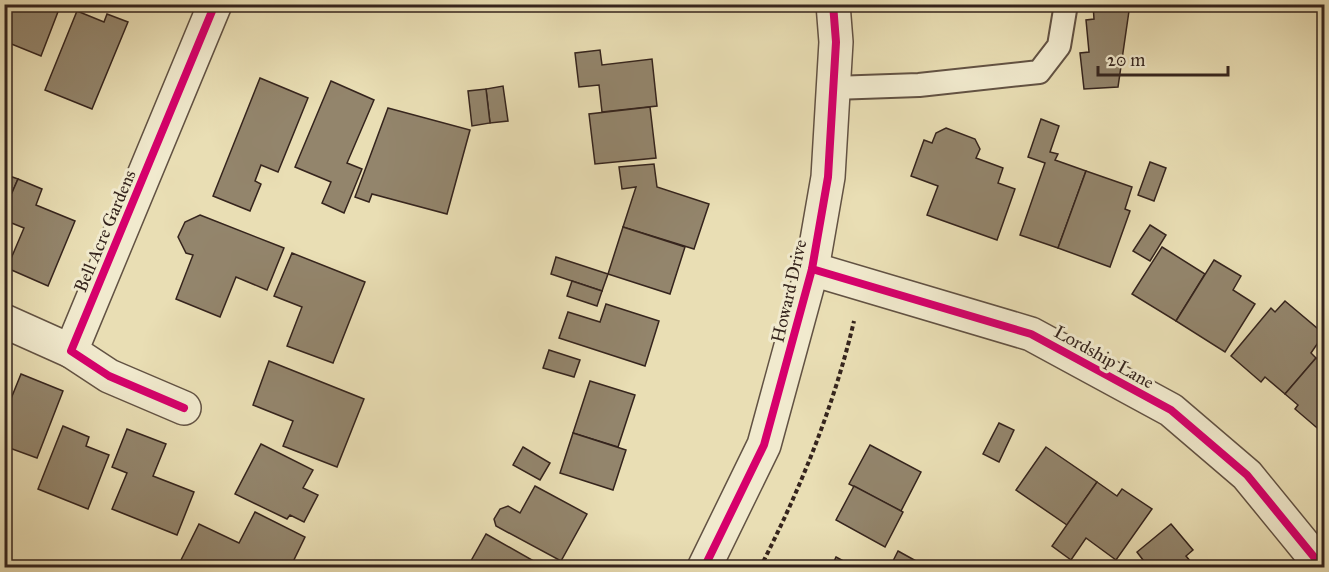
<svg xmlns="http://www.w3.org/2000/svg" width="1329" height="572" font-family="'IM FELL Great Primer',serif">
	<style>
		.building { fill: #93856c; stroke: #35241d; stroke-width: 1.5 }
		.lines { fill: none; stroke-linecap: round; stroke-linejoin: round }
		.service-casing { stroke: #625243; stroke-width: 26 }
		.minor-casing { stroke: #625243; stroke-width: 36 }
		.path { stroke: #35241d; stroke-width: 4; stroke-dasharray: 4.5 3; stroke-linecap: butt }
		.service { stroke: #f1eace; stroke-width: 22 }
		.minor { stroke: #f1eace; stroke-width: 33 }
		.cycleway-casing { stroke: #f1eace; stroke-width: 11 }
		.cycleway { stroke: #d6006c; stroke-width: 8 }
		.labels { text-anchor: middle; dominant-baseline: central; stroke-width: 6; stroke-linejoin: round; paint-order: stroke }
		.street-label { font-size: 18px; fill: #35241d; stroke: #f1eace }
	</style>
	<rect width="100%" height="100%" fill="#e9deb4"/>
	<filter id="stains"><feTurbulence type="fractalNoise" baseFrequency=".00333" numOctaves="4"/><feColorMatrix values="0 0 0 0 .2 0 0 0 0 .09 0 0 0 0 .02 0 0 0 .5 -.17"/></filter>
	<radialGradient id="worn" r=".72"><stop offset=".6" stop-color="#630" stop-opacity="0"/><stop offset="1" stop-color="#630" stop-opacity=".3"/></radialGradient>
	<!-- building -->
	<g class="building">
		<polygon points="4,4 61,4 41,56 4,41"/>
		<polygon points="932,4 986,4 932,9"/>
		<polygon points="1093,4 1130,4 1118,87 1084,89 1080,53 1089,52 1086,20 1094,19"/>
		<polygon points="77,11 104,22 107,14 128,22 92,109 45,90"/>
		<polygon points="600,50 602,65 652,59 657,106 602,112 599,85 579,87 575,53"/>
		<polygon points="260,78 308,98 278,172 261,165 255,181 261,184 250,211 213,196"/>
		<polygon points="331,81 374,100 347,163 362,169 344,213 322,203 331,182 295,167"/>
		<polygon points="503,86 508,121 490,123 486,89"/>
		<polygon points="486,89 490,123 472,126 468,91"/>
		<polygon points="650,107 656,158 595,164 589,114"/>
		<polygon points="388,108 470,130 447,214 372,194 369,202 355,197"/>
		<polygon points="1041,119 1059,126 1050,152 1058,154 1055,160 1086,171 1058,248 1020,235 1045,163 1028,157"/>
		<polygon points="946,128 975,139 980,149 976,158 1003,168 998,183 1015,189 997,240 927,215 938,186 911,176 924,140 932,143 936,133"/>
		<polygon points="1150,162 1166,168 1154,201 1138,195"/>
		<polygon points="654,164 657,187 709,204 694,249 623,227 636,187 622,189 619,167"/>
		<polygon points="1086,171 1132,187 1125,209 1130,211 1110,267 1058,248"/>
		<polygon points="4,174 18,179 4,211"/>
		<polygon points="18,179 42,189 36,205 75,221 48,286 7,268 24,228 4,220 4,211"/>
		<polygon points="200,215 284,248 267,290 236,277 220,317 176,299 193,255 186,253 178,237 185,222"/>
		<polygon points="1150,225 1166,235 1150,261 1133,251"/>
		<polygon points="623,227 685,247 670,294 608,274"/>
		<polygon points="1162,247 1205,274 1176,321 1132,294"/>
		<polygon points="292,253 365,282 333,363 287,346 302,307 274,296"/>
		<polygon points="556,257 608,274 602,291 551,274"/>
		<polygon points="1214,260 1241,276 1233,290 1255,304 1225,352 1176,321"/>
		<polygon points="572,281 602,291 597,306 567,296"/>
		<polygon points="1285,301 1324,334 1311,353 1316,358 1285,394 1265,377 1261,382 1231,356 1271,308 1275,312"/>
		<polygon points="606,304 659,321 645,366 559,338 568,312 600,322"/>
		<polygon points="549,350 580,360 574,377 543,368"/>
		<polygon points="1316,358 1324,365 1323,433 1295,409 1298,405 1285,394"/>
		<polygon points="269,361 364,399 337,467 283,446 293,421 253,405"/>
		<polygon points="21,374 63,391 37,458 4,446 4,416"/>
		<polygon points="590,381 635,395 618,447 573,433"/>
		<polygon points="999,423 1014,430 999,462 983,454"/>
		<polygon points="63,426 89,437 86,446 109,455 88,509 38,489"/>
		<polygon points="127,429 166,444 153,476 194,492 177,535 112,509 127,473 112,467"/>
		<polygon points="573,433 626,450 613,490 560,473"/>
		<polygon points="261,444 313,470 303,488 318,495 304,522 290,515 287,519 235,494"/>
		<polygon points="870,445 921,472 901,511 849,484"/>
		<polygon points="523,447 550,463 540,480 513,465"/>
		<polygon points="1046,447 1097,482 1067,525 1016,490"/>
		<polygon points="1097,482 1117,496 1122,489 1152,509 1116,560 1086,538 1071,560 1052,546"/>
		<polygon points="535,486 587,514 561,561 496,526 494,519 500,509 508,506 520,513"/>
		<polygon points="854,486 903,512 885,547 836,520"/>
		<polygon points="255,512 305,537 290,568 178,566 199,524 239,543"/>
		<polygon points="1171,524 1193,550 1186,556 1196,568 1149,568 1137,552"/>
		<polygon points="486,534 546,568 467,568"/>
		<polygon points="898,551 927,567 927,568 890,567"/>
		<polygon points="836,557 856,568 831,568"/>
	</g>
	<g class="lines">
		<defs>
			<polyline id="service" points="833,88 919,85 1039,72 1059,46 1066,4"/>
			<g id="minor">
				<polyline points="812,269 1031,334 1171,410 1247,475 1323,568"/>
				<polyline points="4,321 71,351"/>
				<polyline points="184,408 109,376 71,351 215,4"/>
				<polyline points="704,568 764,445 812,269 828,177 836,42 833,4"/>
			</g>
		</defs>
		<!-- service casing -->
		<use href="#service" class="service-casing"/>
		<!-- minor casing -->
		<use href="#minor" class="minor-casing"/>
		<!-- path -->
		<path class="path" d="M 760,568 C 800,490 834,406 854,321"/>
		<!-- service -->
		<use href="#service" class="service"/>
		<!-- minor -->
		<use href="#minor" class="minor"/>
		<defs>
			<g id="cycleway">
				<polyline points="812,269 1031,334 1171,410 1247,475 1323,568"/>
				<polyline points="184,408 109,376 71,351 215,4"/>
				<polyline points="704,568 764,445 812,269 828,177 836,42 833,4"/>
			</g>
		</defs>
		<!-- cycleway casing -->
		<use href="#cycleway" class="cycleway-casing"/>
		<!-- cycleway -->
		<use href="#cycleway" class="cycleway"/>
	</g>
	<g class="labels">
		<!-- street labels -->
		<g class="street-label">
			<text transform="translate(105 231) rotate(-67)">Bell Acre Gardens</text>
			<text transform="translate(789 291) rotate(-77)">Howard Drive</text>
			<text transform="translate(1104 357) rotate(29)">Lordship Lane</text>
		</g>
	</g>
	<!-- margin -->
	<rect width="1329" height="572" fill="none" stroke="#e9deb4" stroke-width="24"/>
	<rect x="6" y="6" width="1317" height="560" fill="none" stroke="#35241d" stroke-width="3"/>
	<rect x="12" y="12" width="1305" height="548" fill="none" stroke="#35241d" stroke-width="1.5"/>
	<!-- scale -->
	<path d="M1098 66v9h130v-9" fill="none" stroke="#35241d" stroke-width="3"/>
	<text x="1107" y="66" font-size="18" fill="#35241d" stroke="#f1eace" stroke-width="4.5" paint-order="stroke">20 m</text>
	<rect width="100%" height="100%" filter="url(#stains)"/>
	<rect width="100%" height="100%" fill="url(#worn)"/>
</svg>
